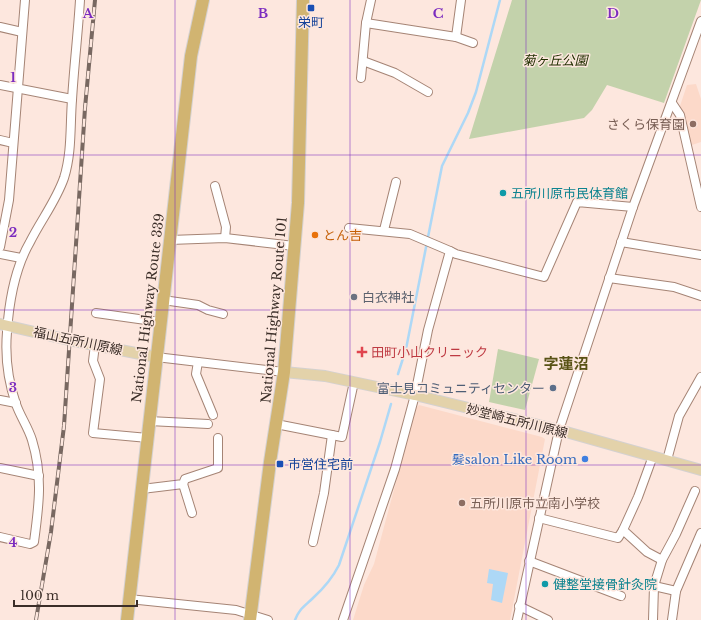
<svg xmlns="http://www.w3.org/2000/svg" width="701" height="620" font-family="'Libre Baskerville','Noto Sans JP',serif">
	<style>
		.built { fill: #fcd9c9 }
		.green { fill: #c3d2ab }
		.water { fill: #add8f6 }
		.lines { fill: none; stroke-linecap: round; stroke-linejoin: round }
		.stream { stroke: #add8f6; stroke-width: 2.5 }
		.minor-casing { stroke: #a58475; stroke-width: 10 }
		.major-casing { stroke: #d4d1d0; stroke-width: 12 }
		.highway-casing { stroke: #d4d1d0; stroke-width: 14 }
		.minor { stroke: #fff; stroke-width: 8 }
		.major { stroke: #e3d2aa; stroke-width: 10 }
		.highway { stroke: #d1b471; stroke-width: 12 }
		.rail-casing { stroke: #786861; stroke-width: 4 }
		.rail { stroke: #fde7de; stroke-width: 2.5; stroke-dasharray: 8; stroke-linecap: butt }
		.grid { fill: none; stroke: #7b2cbf; stroke-width: 1; stroke-opacity: 0.55 }
		.transit-dot { fill: #1a4fb4; stroke: #fde7de; stroke-width: 1.5 }
		.education-dot { fill: #8d6e63; stroke: #fde7de; stroke-width: 1.5 }
		.culture-dot { fill: #0f9aa8; stroke: #fde7de; stroke-width: 1.5 }
		.food-dot { fill: #e8710a; stroke: #fde7de; stroke-width: 1.5 }
		.worship-dot { fill: #6b7280; stroke: #fde7de; stroke-width: 1.5 }
		.health-dot { fill: #e0444e; stroke: #fde7de; stroke-width: 1.5 }
		.service-dot { fill: #5c6f8a; stroke: #fde7de; stroke-width: 1.5 }
		.shop-dot { fill: #3f7fe0; stroke: #fde7de; stroke-width: 1.5 }
		.labels { text-anchor: middle; dominant-baseline: central; stroke-width: 3; stroke-linejoin: round; paint-order: stroke }
		.transit-label { font-size: 13px; fill: #164399; stroke: #fde7de }
		.park-label { font-size: 13px; font-style: italic; fill: #212f00; stroke: #fde7de }
		.education-label { font-size: 13px; fill: #785e54; stroke: #fde7de; text-anchor: end }
		.culture-label { font-size: 13px; fill: #0d838f; stroke: #fde7de; text-anchor: start }
		.food-label { font-size: 13px; fill: #c56008; stroke: #fde7de; text-anchor: start }
		.worship-label { font-size: 13px; fill: #5b616d; stroke: #fde7de; text-anchor: start }
		.street-label { font-size: 13px; fill: #3b2e28; stroke: #fde7de }
		.health-label { font-size: 13px; fill: #be3a42; stroke: #fde7de; text-anchor: start }
		.service-label { font-size: 13px; fill: #4e5e75; stroke: #fde7de; text-anchor: end }
		.shop-label { font-size: 13px; fill: #366cbe; stroke: #fde7de; text-anchor: end }
		.quarter-label { font-size: 15px; font-weight: bold; fill: #585215; stroke: #fde7de }
		.grid-label { font-size: 13px; text-anchor: middle; font-weight: bold; fill: #7b2cbf; stroke: #fde7de; stroke-width: 3; stroke-linejoin: round; paint-order: stroke }
	</style>
	<rect width="100%" height="100%" fill="#fde7de"/>
	<!-- built -->
	<g class="built">
		<polygon points="696,84 701,99 701,142 692,145 680,106 687,85"/>
		<polygon points="419,405 542,437 545,439 510,620 353,620 364,585 374,564 416,408"/>
	</g>
	<!-- green -->
	<g class="green">
		<polygon points="512,0 701,0 664,103 607,85 592,110 584,118 469,139"/>
		<polygon points="498,349 539,359 525,410 489,402"/>
	</g>
	<!-- water -->
	<polygon class="water" points="489,569 508,573 502,603 491,600 493,584 487,583"/>
	<g class="lines">
		<!-- stream -->
		<g class="stream">
			<polyline points="398,374 406,349 442,166 468,113 476,92 500,0"/>
			<path d="M 295,620 C 299,609 305,606 313,598 C 324,588 333,577 339,565 L 380,442 L 391,404"/>
		</g>
		<defs>
			<g id="minor">
				<polyline points="366,23 456,37 473,43"/>
				<polyline points="0,27 22,32"/>
				<polyline points="456,37 461,0"/>
				<polyline points="363,61 395,73 428,92"/>
				<polyline points="361,78 366,23 371,0"/>
				<polyline points="0,85 72,99"/>
				<polyline points="672,103 680,115 701,207"/>
				<polyline points="0,140 13,143"/>
				<polyline points="215,186 226,227 225,238"/>
				<polyline points="349,228 410,234 450,251"/>
				<polyline points="384,230 396,182"/>
				<polyline points="170,240 225,238 294,246"/>
				<polyline points="621,242 701,255"/>
				<polyline points="0,247 9,200 25,0"/>
				<polyline points="0,254 21,258"/>
				<polyline points="609,278 674,287 701,296"/>
				<polyline points="163,300 198,305 208,310 223,314"/>
				<polyline points="96,313 160,322"/>
				<polyline points="95,345 93,361 100,379 93,433 148,438"/>
				<polyline points="156,357 284,372"/>
				<polyline points="198,362 196,374 213,415"/>
				<polyline points="0,400 16,403"/>
				<polyline points="149,421 208,424"/>
				<polyline points="276,424 342,437 354,382"/>
				<polyline points="667,460 679,416 701,377"/>
				<polyline points="0,468 39,476"/>
				<polyline points="183,484 192,513"/>
				<polyline points="142,489 183,484 185,479 218,468 218,438"/>
				<polyline points="539,518 618,538 623,530"/>
				<path d="M 0,537 L 30,544 L 34,542 C 39,505 43,476 32,440 C 28,427 20,416 16,404 C 8,381 5,356 7,332 C 9,302 15,268 30,242 C 41,220 56,201 64,178 C 72,153 70,125 72,100 C 74,66 78,33 80,0"/>
				<polyline points="313,542 324,493 332,435"/>
				<polyline points="662,560 676,534 695,491"/>
				<polyline points="529,561 621,596"/>
				<polyline points="654,586 676,591"/>
				<polyline points="129,599 236,610 268,620"/>
				<polyline points="519,606 548,620"/>
				<polyline points="343,620 395,469 415,395 428,330 450,251 456,254 544,277 577,202 633,207"/>
				<polyline points="517,620 559,430 633,207 701,21"/>
				<polyline points="653,620 654,586 662,560 647,552 623,530 638,497 653,456"/>
				<polyline points="672,620 676,591 701,533"/>
			</g>
			<g id="major">
				<polyline points="0,324 69,340 156,357"/>
				<polyline points="284,372 325,376 415,395 559,430 701,470"/>
			</g>
			<g id="highway">
				<polyline points="127,620 191,56 203,0"/>
				<polyline points="250,620 270,462 284,372 298,203 303,0"/>
			</g>
		</defs>
		<!-- minor casing -->
		<use href="#minor" class="minor-casing"/>
		<!-- major casing -->
		<use href="#major" class="major-casing"/>
		<!-- highway casing -->
		<use href="#highway" class="highway-casing"/>
		<!-- minor -->
		<use href="#minor" class="minor"/>
		<!-- major -->
		<use href="#major" class="major"/>
		<!-- highway -->
		<use href="#highway" class="highway"/>
		<defs>
			<polyline id="rail" points="36,620 51,532 64,426 85,108 95,0"/>
		</defs>
		<!-- rail casing -->
		<use href="#rail" class="rail-casing"/>
		<!-- rail -->
		<use href="#rail" class="rail"/>
	</g>
	<!-- grid -->
	<path class="grid" d="M 175,0 L 175,620M 350,0 L 350,620M 526,0 L 526,620M 0,155 L 701,155M 0,310 L 701,310M 0,465 L 701,465"/>
	<!-- markers -->
	<g class="transit-dot">
		<rect x="307" y="4" width="8" height="8" rx="2"/>
		<rect x="276" y="460" width="8" height="8" rx="2"/>
	</g>
	<g class="education-dot">
		<circle cx="693" cy="124" r="4"/>
		<circle cx="462" cy="503" r="4"/>
	</g>
	<g class="culture-dot">
		<circle cx="503" cy="193" r="4"/>
		<circle cx="545" cy="584" r="4"/>
	</g>
	<circle class="food-dot" cx="315" cy="235" r="4"/>
	<circle class="worship-dot" cx="354" cy="297" r="4"/>
	<path class="health-dot" d="M360 346h4v4h4v4h-4v4h-4v-4h-4v-4h4z"/>
	<circle class="service-dot" cx="553" cy="388" r="4"/>
	<circle class="shop-dot" cx="585" cy="459" r="4"/>
	<g class="labels">
		<!-- transit labels -->
		<g class="transit-label">
			<text x="311" y="22">栄町</text>
			<text x="288" y="464" text-anchor="start">市営住宅前</text>
		</g>
		<!-- park labels -->
		<g class="park-label">
			<text x="555" y="60">菊ヶ丘公園</text>
		</g>
		<!-- education labels -->
		<g class="education-label">
			<text x="685" y="124">さくら保育園</text>
			<text x="470" y="503" text-anchor="start">五所川原市立南小学校</text>
		</g>
		<!-- culture labels -->
		<g class="culture-label">
			<text x="511" y="193">五所川原市民体育館</text>
			<text x="553" y="584">健整堂接骨針灸院</text>
		</g>
		<!-- food labels -->
		<g class="food-label">
			<text x="323" y="235">とん吉</text>
		</g>
		<!-- worship labels -->
		<g class="worship-label">
			<text x="362" y="297">白衣神社</text>
		</g>
		<!-- street labels -->
		<g class="street-label">
			<text transform="translate(148 308) rotate(-83)">National Highway Route 339</text>
			<text transform="translate(274 310) rotate(-85)">National Highway Route 101</text>
			<text transform="translate(78 341) rotate(12)">福山五所川原線</text>
			<text transform="translate(517 421) rotate(14)">妙堂崎五所川原線</text>
		</g>
		<!-- health labels -->
		<g class="health-label">
			<text x="371" y="352">田町小山クリニック</text>
		</g>
		<!-- service labels -->
		<g class="service-label">
			<text x="545" y="388">富士見コミュニティセンター</text>
		</g>
		<!-- shop labels -->
		<g class="shop-label">
			<text x="577" y="459">髪salon Like Room</text>
		</g>
		<!-- quarter labels -->
		<g class="quarter-label">
			<text x="566" y="363">字蓮沼</text>
		</g>
	</g>
	<g class="grid-label">
		<text x="88" y="18">A</text>
		<text x="263" y="18">B</text>
		<text x="438" y="18">C</text>
		<text x="613" y="18">D</text>
		<text x="13" y="82">1</text>
		<text x="13" y="237">2</text>
		<text x="13" y="392">3</text>
		<text x="13" y="547">4</text>
	</g>
	<!-- scale -->
	<path d="M14 600v6h123v-6" fill="none" stroke="#3b2e28" stroke-width="2"/>
	<text x="20" y="600" font-size="12" fill="#3b2e28" stroke="#fde7de" stroke-width="3" paint-order="stroke">100 m</text>
</svg>
